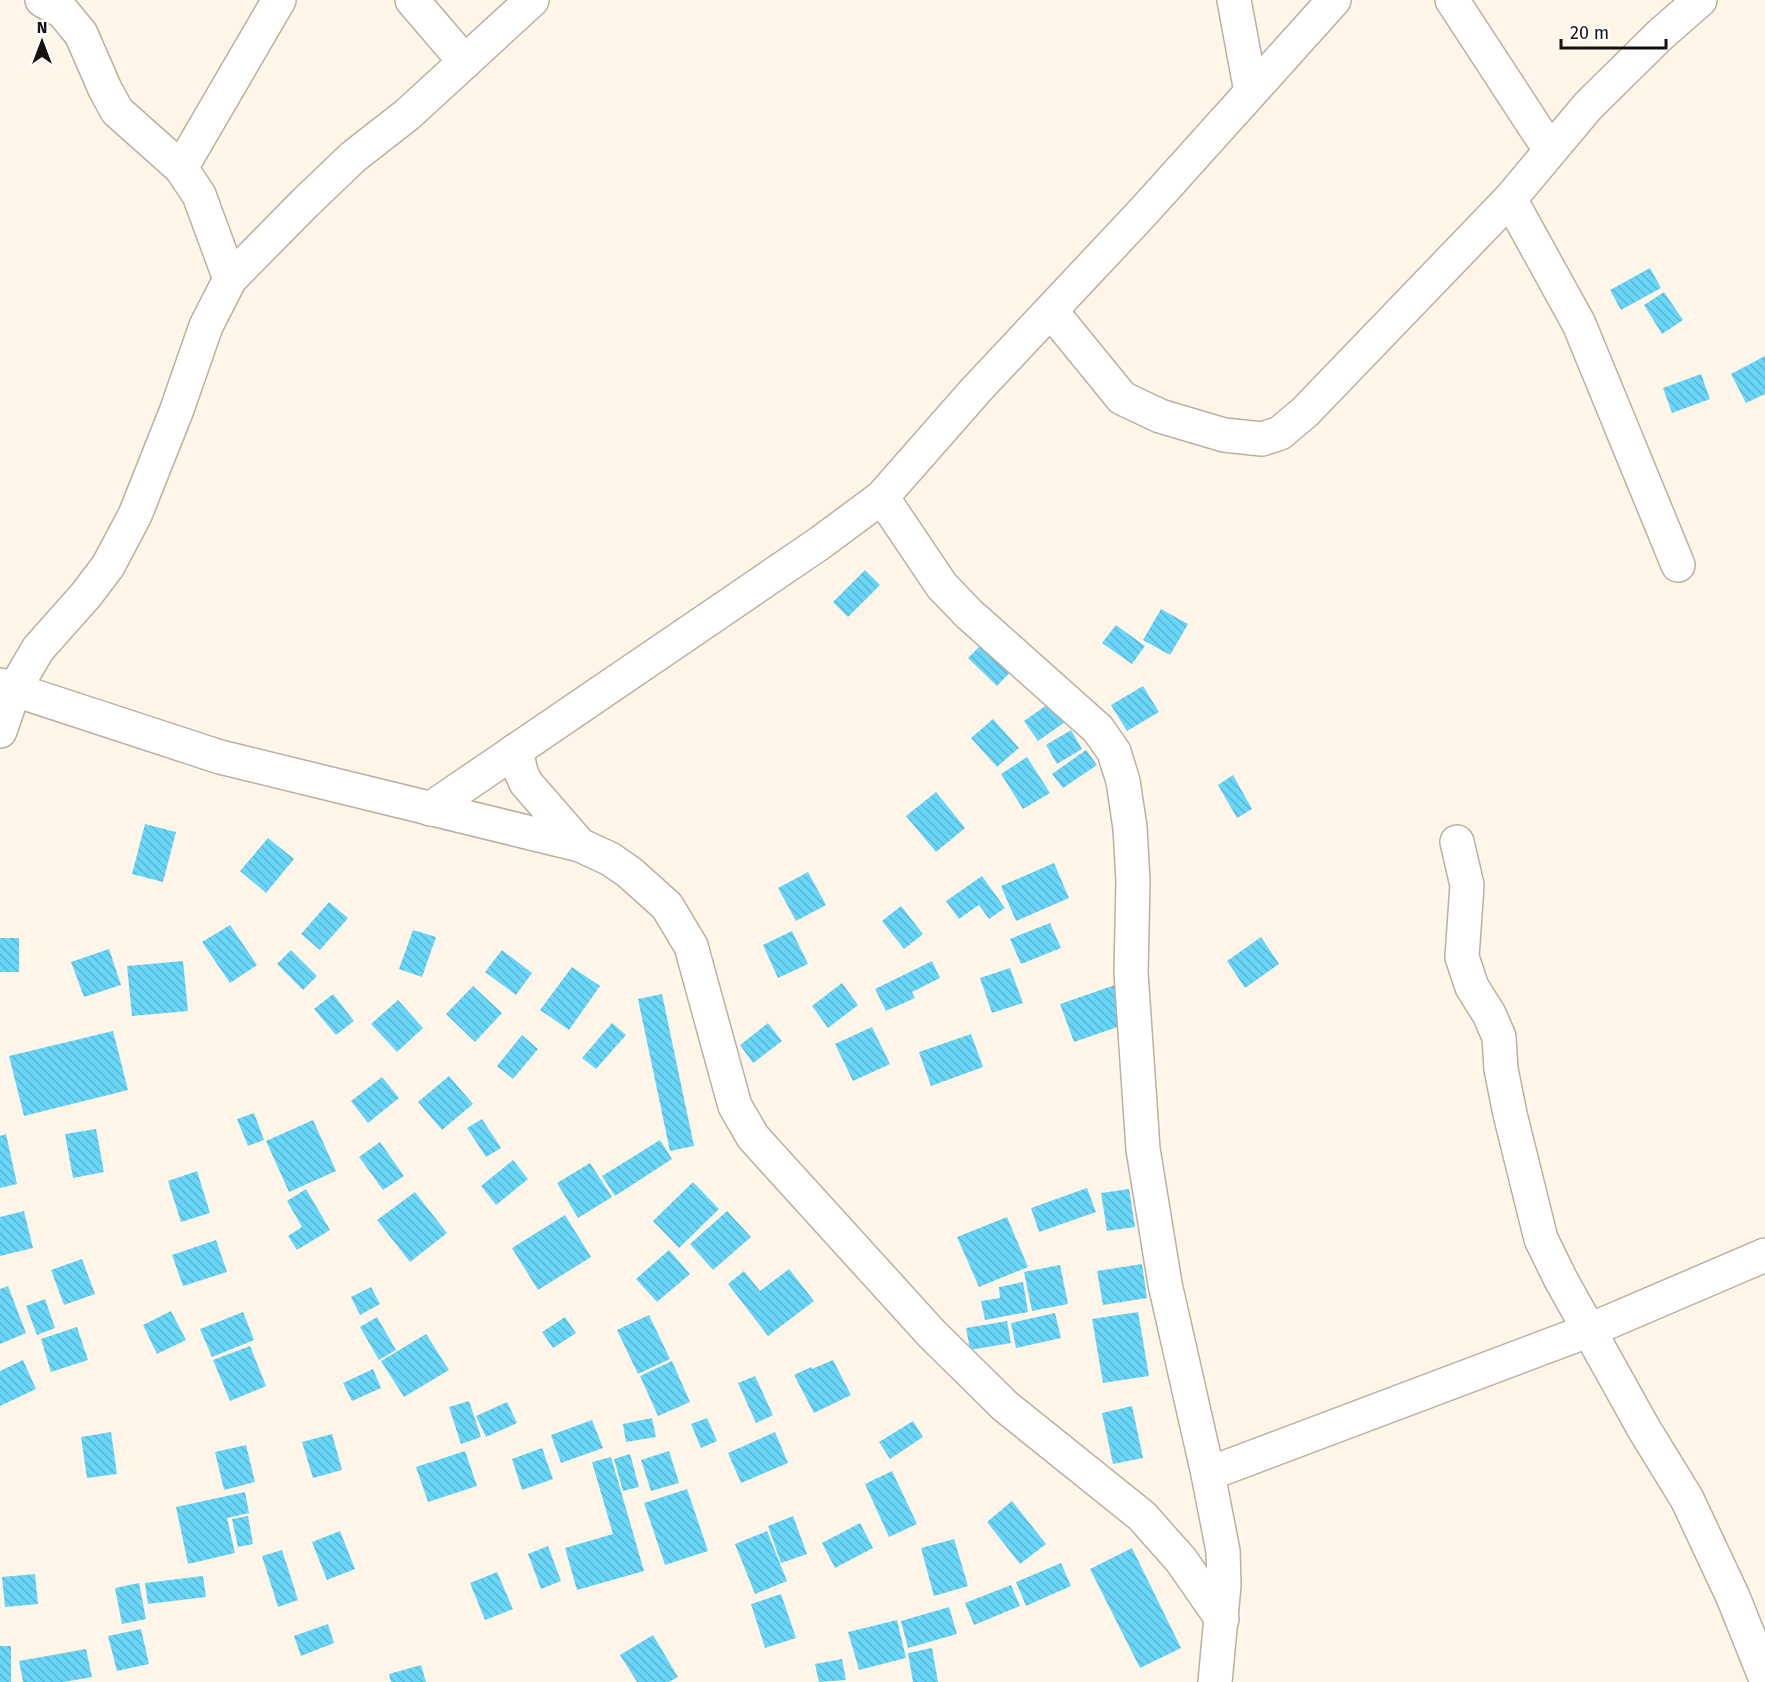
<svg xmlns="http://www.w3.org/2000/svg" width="1765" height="1682" font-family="'Fira Sans',sans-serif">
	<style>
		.building { fill: url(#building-back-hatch) }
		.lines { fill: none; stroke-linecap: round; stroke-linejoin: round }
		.minor-casing { stroke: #bbb0a1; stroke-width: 36 }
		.minor { stroke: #fff; stroke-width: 33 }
	</style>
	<defs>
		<pattern id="building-back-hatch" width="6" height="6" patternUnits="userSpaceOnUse" patternTransform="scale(1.5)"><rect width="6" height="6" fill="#69d6f8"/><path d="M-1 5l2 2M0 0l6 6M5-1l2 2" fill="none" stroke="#5ab7d3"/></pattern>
	</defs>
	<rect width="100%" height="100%" fill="#fff5e9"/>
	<!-- building -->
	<g class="building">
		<polygon points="1650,268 1661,288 1621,310 1610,290"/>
		<polygon points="1664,292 1683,320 1662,334 1644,305"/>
		<polygon points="1765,356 1765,394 1746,403 1731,374"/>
		<polygon points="1701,374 1710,399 1672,413 1663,388"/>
		<polygon points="865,570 880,585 848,617 833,602"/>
		<polygon points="1161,609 1188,624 1170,655 1143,640"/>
		<polygon points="1116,625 1145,646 1132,664 1102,643"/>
		<polygon points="986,640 1015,667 997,686 968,658"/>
		<polygon points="1143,686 1159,712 1127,731 1111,705"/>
		<polygon points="1051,702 1065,722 1038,741 1024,721"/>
		<polygon points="993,719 1019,748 997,767 971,738"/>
		<polygon points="1071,730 1082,749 1057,764 1046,745"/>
		<polygon points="1086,750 1097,765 1063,788 1052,774"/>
		<polygon points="1027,757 1050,793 1023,809 1001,774"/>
		<polygon points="1233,775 1252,809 1237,818 1218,785"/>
		<polygon points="936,792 965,828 936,852 906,816"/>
		<polygon points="145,824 176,832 163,882 132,874"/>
		<polygon points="268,838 294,859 266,893 240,871"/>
		<polygon points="1054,863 1069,898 1016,921 1001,886"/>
		<polygon points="808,872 826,905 796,921 778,888"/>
		<polygon points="982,876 1005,908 989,919 979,905 959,919 946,901"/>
		<polygon points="329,902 348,918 320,950 301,934"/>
		<polygon points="901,906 923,934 904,949 882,921"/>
		<polygon points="1050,923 1061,948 1021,964 1010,939"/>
		<polygon points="230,925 257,965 230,983 202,942"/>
		<polygon points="413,930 436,937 422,977 399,969"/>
		<polygon points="792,931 808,964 778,978 763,945"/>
		<polygon points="1261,937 1279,964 1245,988 1227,961"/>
		<rect x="0" y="938" width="19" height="34"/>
		<polygon points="109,949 121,985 84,997 71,962"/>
		<polygon points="291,950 317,976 303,990 277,964"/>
		<polygon points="502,950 532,973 516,995 485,972"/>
		<polygon points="183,961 188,1011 132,1016 127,966"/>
		<polygon points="932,961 940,978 912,992 915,998 886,1011 875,989"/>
		<polygon points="572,967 600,986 569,1030 540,1010"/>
		<polygon points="1010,968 1023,1003 992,1013 980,978"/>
		<polygon points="842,983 858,1005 828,1028 812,1006"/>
		<polygon points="1115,985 1129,1023 1074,1042 1060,1004"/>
		<polygon points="473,986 502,1013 475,1042 446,1014"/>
		<polygon points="333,994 354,1021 336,1035 314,1009"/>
		<polygon points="662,994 694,1146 670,1151 638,999"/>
		<polygon points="398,1000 423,1028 397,1052 371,1024"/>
		<polygon points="612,1023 626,1035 596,1069 582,1058"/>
		<polygon points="768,1023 782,1041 753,1063 740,1045"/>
		<polygon points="872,1027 890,1064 853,1081 835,1044"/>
		<polygon points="113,1031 128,1090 24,1116 9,1056"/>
		<polygon points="971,1034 983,1067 931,1086 919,1052"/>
		<polygon points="522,1035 538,1049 513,1079 497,1066"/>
		<polygon points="449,1076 473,1104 442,1130 418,1102"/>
		<polygon points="382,1077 399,1098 368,1123 351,1101"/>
		<polygon points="254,1113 264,1140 248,1146 237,1119"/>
		<polygon points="482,1119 501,1148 486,1157 467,1128"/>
		<polygon points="313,1120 336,1171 289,1192 266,1141"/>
		<polygon points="96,1129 104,1172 73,1178 65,1134"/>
		<polygon points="6,1134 17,1184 0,1188 0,1136"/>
		<polygon points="660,1140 672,1159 615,1196 602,1176"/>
		<polygon points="380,1142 404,1176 383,1190 359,1157"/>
		<polygon points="513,1160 528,1179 496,1205 481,1186"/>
		<polygon points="590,1163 612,1197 578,1218 557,1183"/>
		<polygon points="197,1171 210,1213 181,1222 168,1181"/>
		<polygon points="693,1182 719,1209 679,1248 653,1221"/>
		<polygon points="1087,1188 1096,1212 1039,1232 1031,1208"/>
		<polygon points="306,1189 330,1230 297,1250 288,1236 302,1227 287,1201"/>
		<polygon points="1129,1189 1135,1227 1107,1231 1101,1193"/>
		<polygon points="415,1192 447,1233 410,1262 377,1220"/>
		<polygon points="24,1211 33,1248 0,1256 0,1217"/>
		<polygon points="727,1211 751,1237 713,1270 690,1244"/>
		<polygon points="565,1215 591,1257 538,1290 512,1248"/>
		<polygon points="1007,1217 1028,1267 979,1287 957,1237"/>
		<polygon points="216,1240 227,1272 183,1286 172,1255"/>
		<polygon points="669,1250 690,1274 657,1302 636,1279"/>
		<polygon points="82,1259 95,1294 64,1305 51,1270"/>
		<polygon points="1142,1264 1147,1298 1103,1305 1097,1271"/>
		<polygon points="1060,1265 1068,1304 1032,1311 1024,1272"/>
		<polygon points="789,1269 814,1301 768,1336 728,1284 744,1271 760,1291"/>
		<polygon points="1023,1282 1028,1312 985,1320 981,1301 1000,1298 999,1287"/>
		<polygon points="8,1286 26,1333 0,1344 0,1289"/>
		<polygon points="371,1287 380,1304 360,1315 351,1297"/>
		<polygon points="45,1299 55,1328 37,1335 26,1306"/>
		<polygon points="171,1311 186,1340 157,1354 143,1325"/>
		<polygon points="243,1312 254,1340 212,1357 200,1329"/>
		<polygon points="1138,1312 1149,1376 1103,1383 1092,1319"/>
		<polygon points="1055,1313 1061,1338 1016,1348 1011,1323"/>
		<polygon points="649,1315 670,1359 638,1374 617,1330"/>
		<polygon points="377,1317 396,1350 379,1360 360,1327"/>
		<polygon points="565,1317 576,1333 553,1348 542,1332"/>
		<polygon points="1007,1321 1011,1343 970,1350 966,1328"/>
		<polygon points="77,1327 88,1360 51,1372 41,1339"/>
		<polygon points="426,1334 449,1370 404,1397 381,1361"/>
		<polygon points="250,1346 266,1386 230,1401 213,1360"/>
		<polygon points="23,1360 36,1389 0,1406 0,1371"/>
		<polygon points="833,1360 851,1395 814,1413 794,1375 811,1367 812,1369"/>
		<polygon points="672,1361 690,1402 658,1416 640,1376"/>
		<polygon points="373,1369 381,1388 352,1401 343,1383"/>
		<polygon points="755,1376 773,1415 756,1423 738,1383"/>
		<polygon points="469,1401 481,1437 461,1444 449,1407"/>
		<polygon points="507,1402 517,1423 486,1437 476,1416"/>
		<polygon points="1132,1406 1143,1458 1113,1464 1102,1413"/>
		<polygon points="652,1418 656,1437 626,1442 623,1424"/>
		<polygon points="707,1418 717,1441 701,1448 691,1424"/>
		<polygon points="592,1420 603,1448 561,1463 551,1435"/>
		<polygon points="913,1421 923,1437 890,1459 879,1442"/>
		<polygon points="111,1432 117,1474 87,1478 81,1437"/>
		<polygon points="775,1432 788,1463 741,1483 728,1453"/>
		<polygon points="332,1434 342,1470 313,1478 302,1442"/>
		<polygon points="246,1445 255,1482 224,1490 215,1452"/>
		<polygon points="542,1448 553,1479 522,1490 512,1459"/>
		<polygon points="465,1451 477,1486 428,1502 416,1467"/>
		<polygon points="669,1451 679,1483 651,1491 641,1460"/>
		<polygon points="630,1454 639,1487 623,1491 614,1459"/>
		<polygon points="611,1457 644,1571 577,1590 565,1548 613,1534 592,1462"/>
		<polygon points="892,1471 917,1524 889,1537 865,1484"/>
		<polygon points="687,1489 708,1551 665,1565 644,1503"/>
		<polygon points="245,1492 249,1513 227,1518 235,1553 188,1564 176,1507"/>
		<polygon points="1012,1501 1046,1544 1020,1564 987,1522"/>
		<polygon points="248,1516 253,1544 238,1547 232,1519"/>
		<polygon points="793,1516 807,1554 781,1563 768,1526"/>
		<polygon points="860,1523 873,1548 835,1568 822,1543"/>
		<polygon points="340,1531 355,1569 327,1580 312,1542"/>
		<polygon points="767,1531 787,1581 755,1594 735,1544"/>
		<polygon points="954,1539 968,1586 934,1596 921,1548"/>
		<polygon points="548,1546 561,1581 541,1589 528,1554"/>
		<polygon points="1132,1548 1181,1648 1140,1668 1090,1569"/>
		<polygon points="282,1550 298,1600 278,1607 262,1556"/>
		<polygon points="1061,1563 1071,1586 1026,1606 1016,1582"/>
		<polygon points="497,1572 513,1609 485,1620 470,1583"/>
		<polygon points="35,1574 38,1604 5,1607 2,1577"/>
		<polygon points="203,1576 206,1597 148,1604 145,1583"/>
		<polygon points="139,1583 146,1619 122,1624 115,1588"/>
		<polygon points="1011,1585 1020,1606 974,1625 965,1603"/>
		<polygon points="781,1594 796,1638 765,1648 751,1604"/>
		<polygon points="949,1607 957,1634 908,1648 901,1621"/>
		<polygon points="897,1620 906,1658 859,1670 848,1632"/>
		<polygon points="328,1624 334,1643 301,1656 294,1636"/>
		<polygon points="141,1629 149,1664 117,1671 108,1636"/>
		<polygon points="653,1635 678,1677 669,1682 637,1682 620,1655"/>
		<rect x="0" y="1646" width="11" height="36"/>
		<polygon points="932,1648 938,1682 913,1682 908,1653"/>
		<polygon points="86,1649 92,1677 64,1682 23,1682 19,1661"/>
		<polygon points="842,1659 846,1680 819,1682 815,1664"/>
		<polygon points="421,1665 426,1682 391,1682 389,1674"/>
	</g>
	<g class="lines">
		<defs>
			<g id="minor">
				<polyline points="42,0 63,12 81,34 105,89 117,111 181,168 199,195 230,279"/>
				<polyline points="412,0 465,62"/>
				<polyline points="1234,0 1251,92"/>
				<polyline points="1452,0 1550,150"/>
				<polyline points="181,168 279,0"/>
				<polyline points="1510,199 1579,324 1678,565"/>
				<polyline points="1051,311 1122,398 1160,416 1224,435 1262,439 1280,433 1305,412 1510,199 1588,106 1660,35 1700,0"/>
				<polyline points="882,497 942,586 969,614 1098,729 1114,752 1123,781 1130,828 1133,881 1131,972 1143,1149 1165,1284 1208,1474 1223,1551 1224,1585 1215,1682"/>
				<polyline points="0,685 220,757 580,845 610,859 629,872 667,906 691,946 735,1106 753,1137 931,1333 1005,1406 1142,1516 1181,1560 1222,1619"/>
				<polyline points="0,731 14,690 38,649 86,595 108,566 135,515 176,412 206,326 230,279 305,203 353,157 408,114 532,0"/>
				<polyline points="516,750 521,772 526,783 580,845"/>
				<polyline points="430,809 820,543 882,497 976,390 1144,211 1334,0"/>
				<polyline points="1457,842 1467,885 1462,957 1472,987 1489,1014 1499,1037 1501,1069 1510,1114 1541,1239 1560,1278 1644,1429 1687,1499 1733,1597 1765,1677"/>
				<polyline points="1208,1474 1590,1330 1765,1255"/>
			</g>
		</defs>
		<!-- minor casing -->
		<use href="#minor" class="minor-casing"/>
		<!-- minor -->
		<use href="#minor" class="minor"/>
	</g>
	<!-- north arrow -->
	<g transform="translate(42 42)" stroke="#ffffff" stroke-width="4.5" paint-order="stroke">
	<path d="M0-4.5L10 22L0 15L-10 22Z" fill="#16120d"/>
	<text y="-9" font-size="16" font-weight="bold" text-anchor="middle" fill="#16120d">N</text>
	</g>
	<!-- scale -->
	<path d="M1561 39v9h105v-9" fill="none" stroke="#16120d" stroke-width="3"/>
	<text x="1570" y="39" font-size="18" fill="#16120d" stroke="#ffffff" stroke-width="4.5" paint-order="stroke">20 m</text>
</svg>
